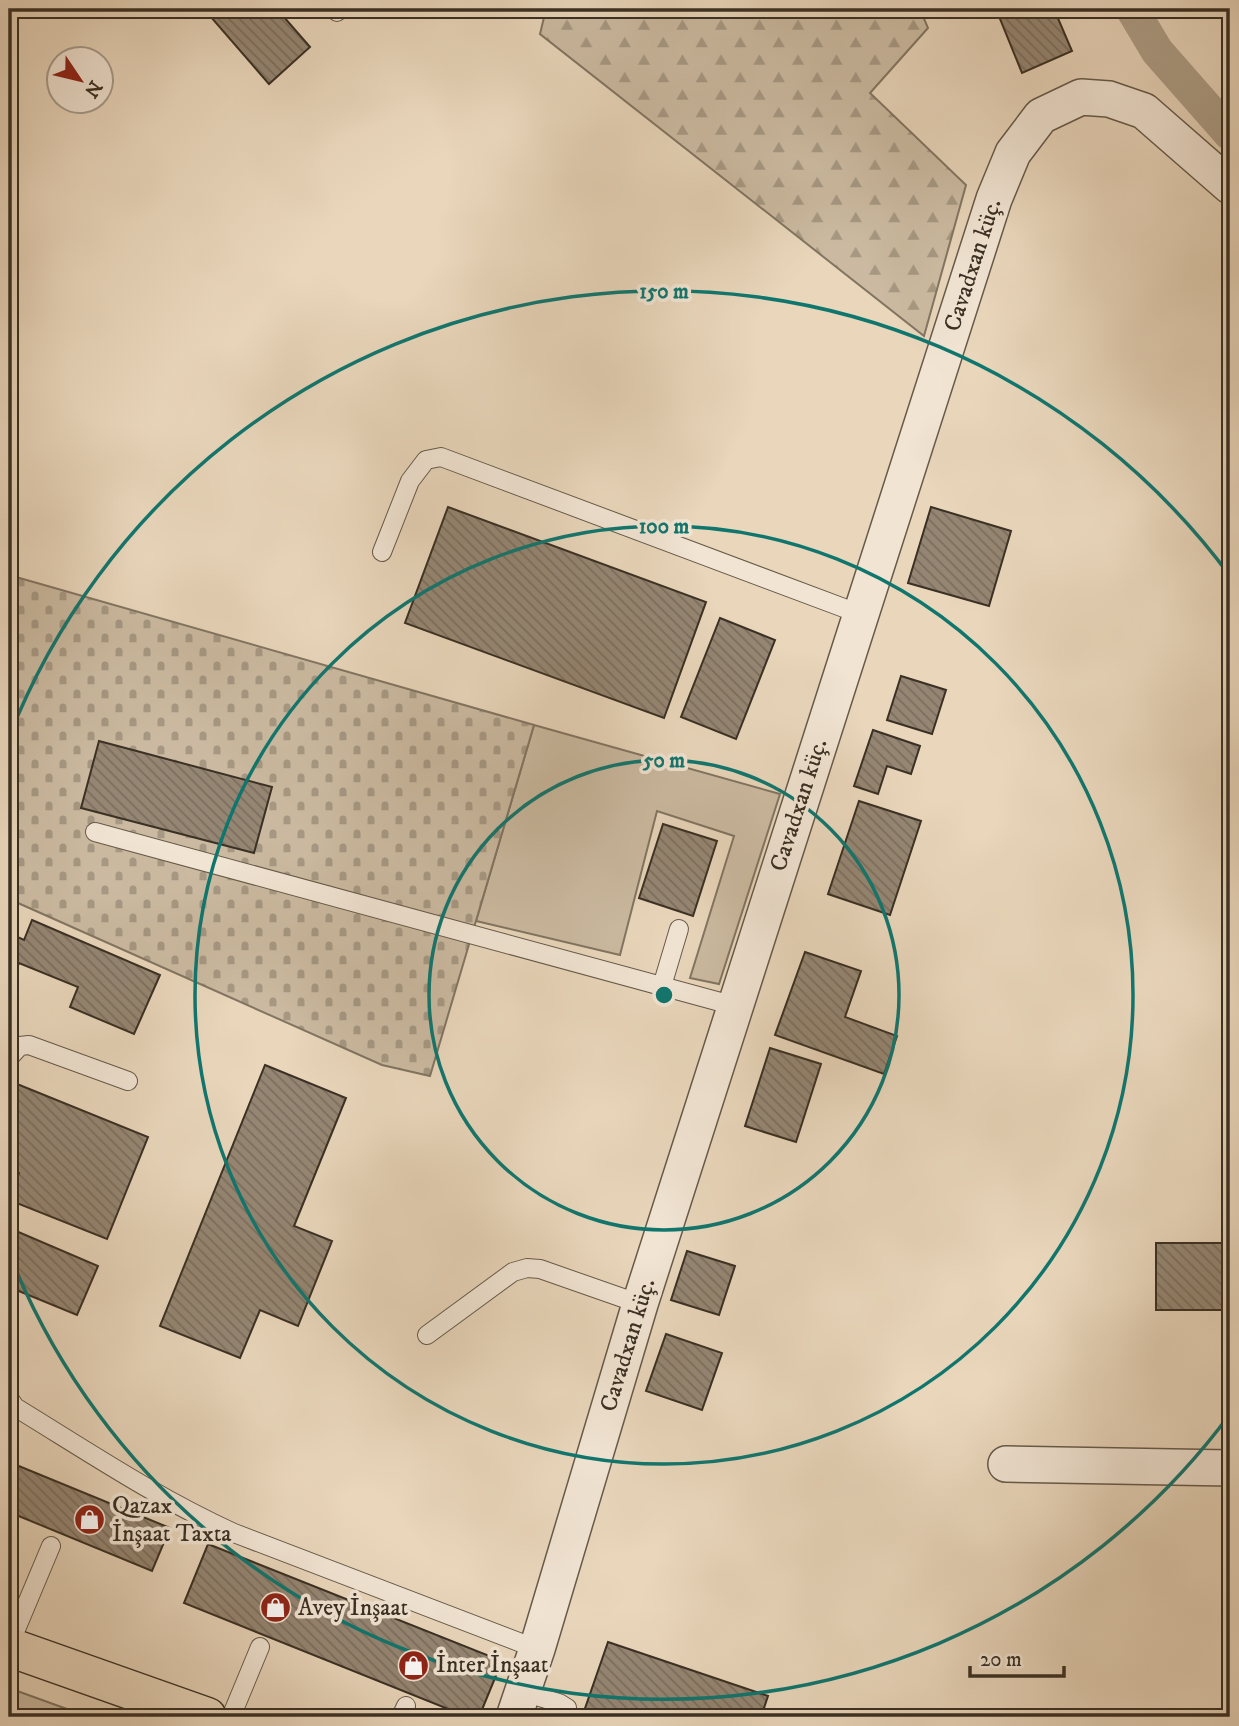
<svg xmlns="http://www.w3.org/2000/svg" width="1239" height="1726" font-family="'IM FELL DW Pica',serif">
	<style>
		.grass { fill: #cbbaa1; stroke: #827562; stroke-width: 2 }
		.forest { fill: url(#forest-firs); stroke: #827562; stroke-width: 2 }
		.cemetery { fill: url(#cemetery-stones); stroke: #827562; stroke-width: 2 }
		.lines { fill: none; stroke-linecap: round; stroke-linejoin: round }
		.canal { stroke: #ae9e88; stroke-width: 33 }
		.building { fill: url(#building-back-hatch); stroke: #3a3024; stroke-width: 2 }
		.lane-casing { stroke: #665a4a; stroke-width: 20 }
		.street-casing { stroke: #665a4a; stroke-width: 38 }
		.primary-casing { stroke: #3a3024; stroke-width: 41 }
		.lane { stroke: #f1e4d3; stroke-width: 18 }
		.street { stroke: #f1e4d3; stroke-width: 35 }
		.primary { stroke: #e9d6bb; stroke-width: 38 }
		.ring { fill: none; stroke: #0f766e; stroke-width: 3.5 }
		.labels { text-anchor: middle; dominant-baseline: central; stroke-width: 7; stroke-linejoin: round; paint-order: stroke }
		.street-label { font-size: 24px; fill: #3a3024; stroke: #f1e4d3 }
		.poi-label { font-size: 24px; fill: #3a3024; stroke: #f1e4d3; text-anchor: start }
		.centre { fill: #0f766e; stroke: #f1e4d3; stroke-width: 3.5 }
		.ring-label { font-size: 21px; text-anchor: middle; font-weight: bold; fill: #0f766e; stroke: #f1e4d3; stroke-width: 7; stroke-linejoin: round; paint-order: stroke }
	</style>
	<defs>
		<pattern id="forest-firs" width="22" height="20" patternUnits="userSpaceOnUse" patternTransform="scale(1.75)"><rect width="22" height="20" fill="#cbbaa1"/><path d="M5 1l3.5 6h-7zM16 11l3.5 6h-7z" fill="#a69883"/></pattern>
		<pattern id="cemetery-stones" width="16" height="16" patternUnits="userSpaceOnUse" patternTransform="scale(1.75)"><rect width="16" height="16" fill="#cbbaa1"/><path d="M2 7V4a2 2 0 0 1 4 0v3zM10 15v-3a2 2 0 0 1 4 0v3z" fill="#a69883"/></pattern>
		<pattern id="building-back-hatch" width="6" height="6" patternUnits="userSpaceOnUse" patternTransform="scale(1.75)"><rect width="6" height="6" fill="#958673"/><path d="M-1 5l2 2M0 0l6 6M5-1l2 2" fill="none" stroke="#7b6e5e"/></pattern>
	</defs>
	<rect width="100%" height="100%" fill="#e9d6bb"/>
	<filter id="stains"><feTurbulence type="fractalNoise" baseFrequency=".00286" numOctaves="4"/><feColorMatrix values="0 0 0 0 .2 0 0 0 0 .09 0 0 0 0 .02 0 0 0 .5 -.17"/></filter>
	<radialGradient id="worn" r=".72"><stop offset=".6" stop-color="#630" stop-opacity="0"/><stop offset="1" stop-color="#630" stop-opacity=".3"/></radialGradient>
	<!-- grass -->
	<g class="grass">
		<polygon points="534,725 780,794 719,984 690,978 734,836 657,811 620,955 476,921"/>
		<polygon points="9,1688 89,1717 9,1717"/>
	</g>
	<!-- forest -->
	<polygon class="forest" points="546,9 920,9 928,28 870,93 966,185 924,336 540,34"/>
	<!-- cemetery -->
	<polygon class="cemetery" points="9,575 534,725 430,1076 382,1065 9,899"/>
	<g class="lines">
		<!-- canal -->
		<polyline class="canal" points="1132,9 1157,51 1230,134"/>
	</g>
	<!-- building -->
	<g class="building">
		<polygon points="204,9 277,9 310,47 269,84"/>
		<polygon points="996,9 1054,9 1072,51 1022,73"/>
		<polygon points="448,507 706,602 664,718 405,623"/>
		<polygon points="931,507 1011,531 989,606 908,583"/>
		<polygon points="720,618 775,640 736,739 681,717"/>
		<polygon points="901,676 946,690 932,734 887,720"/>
		<polygon points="873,730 920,746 911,774 887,766 878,794 854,786"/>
		<polygon points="99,741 272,787 254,853 81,808"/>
		<polygon points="859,801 921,821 890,915 828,894"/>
		<polygon points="663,824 717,841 693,916 639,898"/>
		<polygon points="32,920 160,975 134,1034 70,1007 78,987 19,963 9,987 9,933 24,940"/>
		<polygon points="805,952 861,971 845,1017 897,1036 884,1074 775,1035"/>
		<polygon points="770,1048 821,1064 796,1142 745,1126"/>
		<polygon points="265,1065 346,1098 294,1226 332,1241 298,1326 260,1310 240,1358 160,1326"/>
		<polygon points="17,1084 148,1137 107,1239 9,1200 19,1173 9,1169 9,1106"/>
		<polygon points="9,1228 98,1266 77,1315 9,1287"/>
		<rect x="1156" y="1243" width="74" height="67"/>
		<polygon points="687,1251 735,1266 719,1315 671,1300"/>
		<polygon points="666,1334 722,1353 702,1410 646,1391"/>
		<polygon points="9,1462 170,1528 152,1571 9,1512"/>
		<polygon points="208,1544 502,1661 479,1717 468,1717 184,1603"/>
		<polygon points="608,1642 768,1696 761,1717 582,1717"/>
	</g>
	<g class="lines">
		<defs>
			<g id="lane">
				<polyline points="334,9 337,12"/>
				<polyline points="382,552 410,481 426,460 441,457 860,614"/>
				<polyline points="95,832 735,1006"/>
				<polyline points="662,986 679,929"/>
				<polyline points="9,1058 20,1046 29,1045 128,1081"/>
				<polyline points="427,1335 513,1272 527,1268 540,1269 640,1304"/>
				<path d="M 9,1398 L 15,1407 C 87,1451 157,1498 234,1533 L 537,1649"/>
				<polyline points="9,1646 51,1546"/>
				<polyline points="523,1692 559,1703 567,1708 566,1717"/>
				<polyline points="231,1717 260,1647"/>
				<polyline points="401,1717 406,1706"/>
			</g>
			<g id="street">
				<polyline points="1006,1464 1230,1468"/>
				<polyline points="514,1717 537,1649 640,1304 994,199 1013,153 1041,116 1081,97 1109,99 1144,111 1230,186"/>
			</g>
			<polyline id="primary" points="9,1647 207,1717"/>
		</defs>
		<!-- lane casing -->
		<use href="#lane" class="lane-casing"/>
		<!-- street casing -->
		<use href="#street" class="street-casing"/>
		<!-- primary casing -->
		<use href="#primary" class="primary-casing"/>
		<!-- lane -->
		<use href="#lane" class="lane"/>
		<!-- street -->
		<use href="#street" class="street"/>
		<!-- primary -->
		<use href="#primary" class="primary"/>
	</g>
	<!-- distance rings -->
	<g class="ring">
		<circle cx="664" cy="995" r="235"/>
		<circle cx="664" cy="995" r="469"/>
		<path d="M1230 1414A704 704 0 0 1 9 1253M9 737A704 704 0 0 1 1230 576"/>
	</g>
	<!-- icons -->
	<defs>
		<symbol id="shop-disc" viewBox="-11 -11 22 22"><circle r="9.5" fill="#8f2418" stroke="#f1e4d3"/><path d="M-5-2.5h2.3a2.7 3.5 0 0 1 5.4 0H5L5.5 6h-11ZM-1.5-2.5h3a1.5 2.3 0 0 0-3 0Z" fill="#fff"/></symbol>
	</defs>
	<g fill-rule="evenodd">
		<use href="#shop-disc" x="72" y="1502" width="35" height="35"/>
		<use href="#shop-disc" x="258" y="1590" width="35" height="35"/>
		<use href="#shop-disc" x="396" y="1648" width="35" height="35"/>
	</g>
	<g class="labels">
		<!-- street labels -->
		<g class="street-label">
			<text transform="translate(973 265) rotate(-72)">Cavadxan küç.</text>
			<text transform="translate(799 805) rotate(-72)">Cavadxan küç.</text>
			<text transform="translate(628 1345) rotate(-73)">Cavadxan küç.</text>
		</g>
		<!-- poi labels -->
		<g class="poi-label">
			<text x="112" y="1506">Qazax<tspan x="112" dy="28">İnşaat Taxta</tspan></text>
			<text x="298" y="1608">Avey İnşaat</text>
			<text x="436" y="1665">İnter İnşaat</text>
		</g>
	</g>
	<circle cx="664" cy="995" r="10" class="centre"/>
	<g class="ring-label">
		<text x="664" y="298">150 m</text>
		<text x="664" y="533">100 m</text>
		<text x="664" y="767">50 m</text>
	</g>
	<!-- margin -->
	<rect width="1239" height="1726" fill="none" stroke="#e9d6bb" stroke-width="35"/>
	<rect x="10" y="10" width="1218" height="1705" fill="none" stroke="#3a3024" stroke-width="3.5"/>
	<rect x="18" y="18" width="1204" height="1691" fill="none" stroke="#3a3024" stroke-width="2"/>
	<!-- north arrow -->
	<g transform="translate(80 80) rotate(125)"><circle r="33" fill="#f1e4d3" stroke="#a89c8d" stroke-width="2"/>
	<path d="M0-5L12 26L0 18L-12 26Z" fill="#8f2418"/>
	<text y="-10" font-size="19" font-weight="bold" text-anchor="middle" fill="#3a3024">N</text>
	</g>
	<!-- scale -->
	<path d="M970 1666v10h94v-10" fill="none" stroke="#3a3024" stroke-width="3.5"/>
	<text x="980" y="1666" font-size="21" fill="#3a3024" stroke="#f1e4d3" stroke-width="5" paint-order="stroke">20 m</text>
	<rect width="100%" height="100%" filter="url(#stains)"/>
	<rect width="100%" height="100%" fill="url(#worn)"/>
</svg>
